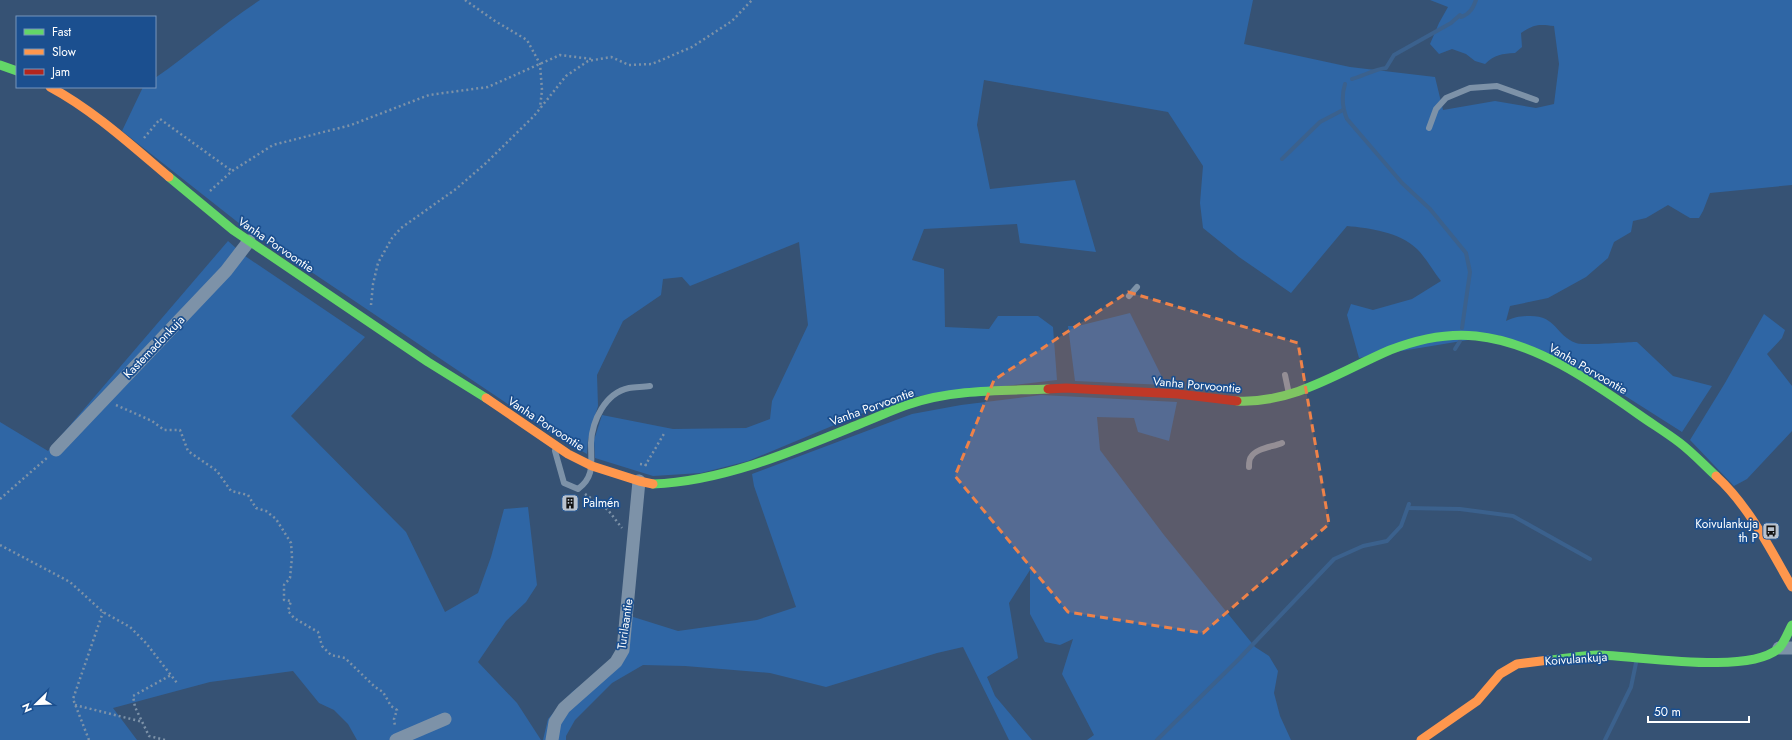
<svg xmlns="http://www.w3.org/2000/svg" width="1792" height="740" font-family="Jost,sans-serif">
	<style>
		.green { fill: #2f66a5 }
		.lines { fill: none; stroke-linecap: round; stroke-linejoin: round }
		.stream { stroke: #3b618d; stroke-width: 4 }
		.path { stroke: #7d92a8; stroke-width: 2.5; stroke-dasharray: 2 3; stroke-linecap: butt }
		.lane { stroke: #7d92a8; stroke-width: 6 }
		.street { stroke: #7d92a8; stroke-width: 13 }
		.fast { stroke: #63d668; stroke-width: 9 }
		.slow { stroke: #ff974d; stroke-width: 9 }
		.jam { stroke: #b3261e; stroke-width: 9 }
		.marked { fill: #ee8249; fill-opacity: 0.2; stroke: #ee8249; stroke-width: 3; stroke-dasharray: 8 5; stroke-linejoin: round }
		.labels { text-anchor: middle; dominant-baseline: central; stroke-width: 3.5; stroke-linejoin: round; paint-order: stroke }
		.street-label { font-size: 12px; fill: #fff; stroke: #1b4f8f }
		.poi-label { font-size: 12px; fill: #fff; stroke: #1b4f8f; text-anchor: start }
	</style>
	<rect width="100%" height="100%" fill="#365274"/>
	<!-- green -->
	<g class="green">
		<path d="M 260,0 L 1253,0 L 1244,44 L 1350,67 L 1435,77 L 1443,110 L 1495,101 L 1536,108 L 1554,104 L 1559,64 L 1554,26 C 1539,24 1534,24 1521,33 L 1522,47 L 1515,53 C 1502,54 1495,54 1485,64 L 1475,61 L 1466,54 L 1452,49 L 1439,54 L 1430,44 L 1439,23 L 1448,7 L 1430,0 L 1792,0 L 1792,185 L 1710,193 L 1703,211 L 1699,218 L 1690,218 L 1668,205 L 1646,218 L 1633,221 L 1631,232 L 1614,242 L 1608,258 L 1586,277 L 1548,298 L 1510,306 L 1506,321 C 1515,317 1520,316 1530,316 C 1557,316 1555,335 1576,343 C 1582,346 1627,342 1637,342 L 1673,376 L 1712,386 L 1682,432 L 1597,378 L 1498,335 L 1359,358 L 1347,315 L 1351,304 L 1373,310 L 1412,299 L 1441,281 C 1433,271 1426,258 1417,249 C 1400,232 1369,228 1347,226 L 1291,293 L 1239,257 L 1203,228 L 1200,203 L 1203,166 L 1168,112 L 984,80 L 977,125 L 990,189 L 1075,180 L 1096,252 L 1020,243 L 1017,224 L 924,229 L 912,260 L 944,269 L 945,327 L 989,329 L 998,316 L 1038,316 L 1053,327 L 1057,380 L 911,397 L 868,411 L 748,461 L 701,473 L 653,476 L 595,458 L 594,440 L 602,415 L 673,429 L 746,428 L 770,419 L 772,401 L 808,325 L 799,242 L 690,286 L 682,277 L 663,279 L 661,295 L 623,321 L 597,375 L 598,406 L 588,440 L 587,454 L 554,435 L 240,224 L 122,131 L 143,87 L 155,87 L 155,78 C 191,53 223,24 260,0 Z"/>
		<polygon points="228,241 245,256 365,337 291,416 406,532 445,612 478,593 491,557 504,509 528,507 537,585 526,602 506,621 478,662 517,703 541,740 357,740 348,724 334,710 319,703 293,671 210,682 113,708 137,740 0,740 0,422 48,451"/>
		<polygon points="1130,313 1166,385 1075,381 1068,326 1078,326"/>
		<polygon points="1764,314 1785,330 1782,338 1767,354 1792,386 1792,431 1747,479 1734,486 1690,440 1725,383"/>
		<polygon points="1041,395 1177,402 1169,441 1138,432 1134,418 1097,417 1100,450 1164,535 1255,647 1269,656 1278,671 1274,693 1280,716 1291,740 1087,740 1094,735 1062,674 1073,639 1060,645 1045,642 1030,614 1030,570 1009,603 1018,658 987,677 995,696 1032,740 1009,740 963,647 937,653 826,687 770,673 685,666 643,665 612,683 575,720 566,736 566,740 543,740 548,719 572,692 606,666 616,662 627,615 678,631 757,620 796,607 754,486 752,474 912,414 961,405"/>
	</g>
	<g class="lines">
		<!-- stream -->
		<g class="stream">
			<path d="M 1352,79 C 1363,76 1375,69 1386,68 L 1394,55 L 1451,23 L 1460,15 L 1461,17 C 1470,14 1473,8 1476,0"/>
			<path d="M 1345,84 C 1341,97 1342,107 1347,119 L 1402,183 L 1430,209 L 1466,253 L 1470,272 L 1462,328"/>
			<polyline points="1282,159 1320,122 1343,110"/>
			<polyline points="1455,349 1460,341"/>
			<polyline points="1408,508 1460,509 1513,516 1590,559"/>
			<polyline points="1157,740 1239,659 1334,559 1363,546 1387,541 1401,526 1409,504"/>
			<polyline points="1605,740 1631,687 1636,663"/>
		</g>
		<!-- path -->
		<g class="path">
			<polyline points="465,0 495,21 527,40 540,64 542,90 540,108"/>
			<polyline points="144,138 160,119 232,171"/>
			<polyline points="210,191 232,171 273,145 351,125 429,95 488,87 560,55 592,59"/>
			<polyline points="371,305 373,284 378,263 392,238 401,228 456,189 486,163 534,116 566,76 588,61 611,57 629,65 652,64 692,47 732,21 752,0"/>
			<polyline points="116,405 152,421 164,430 180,430 188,451 217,471 231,491 248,495 256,508 266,511 276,519 291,543 292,557 290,578 284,585 284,600 291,601 288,611 294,618 318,632 322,646 331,655 345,658 375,687 383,692 391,706 397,710 394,719 395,727"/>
			<polyline points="640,464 648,465"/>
			<polyline points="645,466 665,432"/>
			<polyline points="585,494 608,510 622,528"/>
			<polyline points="0,499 48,457"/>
			<polyline points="0,545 70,582 103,612 130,627 146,643 177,683"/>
			<polyline points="75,705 143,722"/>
			<polyline points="89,740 73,699 103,612"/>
			<polyline points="165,740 149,736 135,707 133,696 171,675"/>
		</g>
		<!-- lane -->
		<g class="lane">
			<polyline points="1429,128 1436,109 1446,98 1470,88 1497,86 1536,100"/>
			<polyline points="1129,296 1137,287"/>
			<polyline points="1285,375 1289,394"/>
			<path d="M 555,451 L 564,483 L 578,489 C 595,477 591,462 591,443 C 592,421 605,393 629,388 C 635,387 643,387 650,386"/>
			<path d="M 1249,467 C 1249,464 1249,459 1251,457 C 1256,448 1273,447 1282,443"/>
		</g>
		<!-- street -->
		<g class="street">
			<polyline points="56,450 226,271 249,241"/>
			<polyline points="1779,648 1792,648"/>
			<polyline points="396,740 445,719"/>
			<polyline points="552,740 555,722 564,708 616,662 623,650 639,481"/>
		</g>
		<!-- fast -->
		<g class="fast">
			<polyline points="0,65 17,71"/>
			<polyline points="169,177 233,230 428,362 486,398"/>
			<path d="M 1237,401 C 1293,404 1341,371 1390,350 C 1416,340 1448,333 1476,336 C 1535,342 1591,381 1638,414 C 1652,424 1667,433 1680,443 C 1693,453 1704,465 1716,476"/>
			<path d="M 653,484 C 725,481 796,450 862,423 C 878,417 894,409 910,404 C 954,389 1002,391 1048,389"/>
			<path d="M 1549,660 C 1565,659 1582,655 1598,655 C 1640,656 1746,675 1778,649 C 1784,644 1788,632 1792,625"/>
		</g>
		<!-- slow -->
		<g class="slow">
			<path d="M 50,87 C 93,110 131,145 169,177"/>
			<polyline points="486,398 568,454 592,466 639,481 653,484"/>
			<path d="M 1716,476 C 1749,506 1770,549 1792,587"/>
			<polyline points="1421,740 1477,701 1500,674 1517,664 1549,660"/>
		</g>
		<!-- jam -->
		<polyline class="jam" points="1048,389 1066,388 1178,394 1237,401"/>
	</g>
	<!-- marked area -->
	<path class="marked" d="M 1128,292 L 1298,343 L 1329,524 L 1203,633 L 1068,612 L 955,476 L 994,380 Z"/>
	<!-- icons -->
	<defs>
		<symbol id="building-square" viewBox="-11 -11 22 22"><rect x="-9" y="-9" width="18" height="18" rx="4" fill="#b9c2ce" stroke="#1b4f8f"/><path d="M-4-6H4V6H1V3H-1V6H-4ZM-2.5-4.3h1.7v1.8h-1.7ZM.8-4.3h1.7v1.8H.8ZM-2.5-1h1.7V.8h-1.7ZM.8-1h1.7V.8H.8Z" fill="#111"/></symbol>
		<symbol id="bus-square" viewBox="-11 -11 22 22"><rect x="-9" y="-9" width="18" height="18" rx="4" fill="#b9c2ce" stroke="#1b4f8f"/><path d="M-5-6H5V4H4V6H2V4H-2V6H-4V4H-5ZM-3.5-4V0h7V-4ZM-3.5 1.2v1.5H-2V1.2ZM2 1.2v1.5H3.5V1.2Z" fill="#111"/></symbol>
	</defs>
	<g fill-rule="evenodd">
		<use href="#building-square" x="560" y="493" width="20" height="20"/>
		<use href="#bus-square" x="1761" y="521" width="20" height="20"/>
	</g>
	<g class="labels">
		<!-- street labels -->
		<g class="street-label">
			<text transform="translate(276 245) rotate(34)">Vanha Porvoontie</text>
			<text transform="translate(154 347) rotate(-46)">Kastemadonkuja</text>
			<text transform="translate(1588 369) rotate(30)">Vanha Porvoontie</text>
			<text transform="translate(1197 385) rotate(5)">Vanha Porvoontie</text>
			<text transform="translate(872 407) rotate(-20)">Vanha Porvoontie</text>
			<text transform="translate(546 424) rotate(33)">Vanha Porvoontie</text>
			<text transform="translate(625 624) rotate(-82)">Turilaantie</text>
			<text transform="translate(1576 659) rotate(-4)">Koivulankuja</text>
		</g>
		<!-- poi labels -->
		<g class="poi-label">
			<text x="583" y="503">Palmén</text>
			<text x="1758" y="524" text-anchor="end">Koivulankuja<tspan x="1758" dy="14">th P</tspan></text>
		</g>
	</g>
	<!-- legend -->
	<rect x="16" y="16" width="140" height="72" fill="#1b4f8f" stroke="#7695bc"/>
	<rect x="24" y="29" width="20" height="6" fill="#63d668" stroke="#7695bc"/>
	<text x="52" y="36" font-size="12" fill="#ffffff">Fast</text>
	<rect x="24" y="49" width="20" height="6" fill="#ff974d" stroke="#7695bc"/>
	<text x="52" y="56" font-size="12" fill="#ffffff">Slow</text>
	<rect x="24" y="69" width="20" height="6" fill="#b3261e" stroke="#7695bc"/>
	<text x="52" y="76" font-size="12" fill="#ffffff">Jam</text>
	<!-- north arrow -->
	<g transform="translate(36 704) rotate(247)" stroke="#1b4f8f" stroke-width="3" paint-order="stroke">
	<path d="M0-3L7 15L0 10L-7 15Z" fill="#ffffff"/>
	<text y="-6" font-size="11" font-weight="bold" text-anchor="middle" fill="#ffffff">N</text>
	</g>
	<!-- scale -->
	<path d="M1648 716v6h101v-6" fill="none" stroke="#ffffff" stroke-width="2"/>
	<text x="1654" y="716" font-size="12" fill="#ffffff" stroke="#1b4f8f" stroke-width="3" paint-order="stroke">50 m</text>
</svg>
